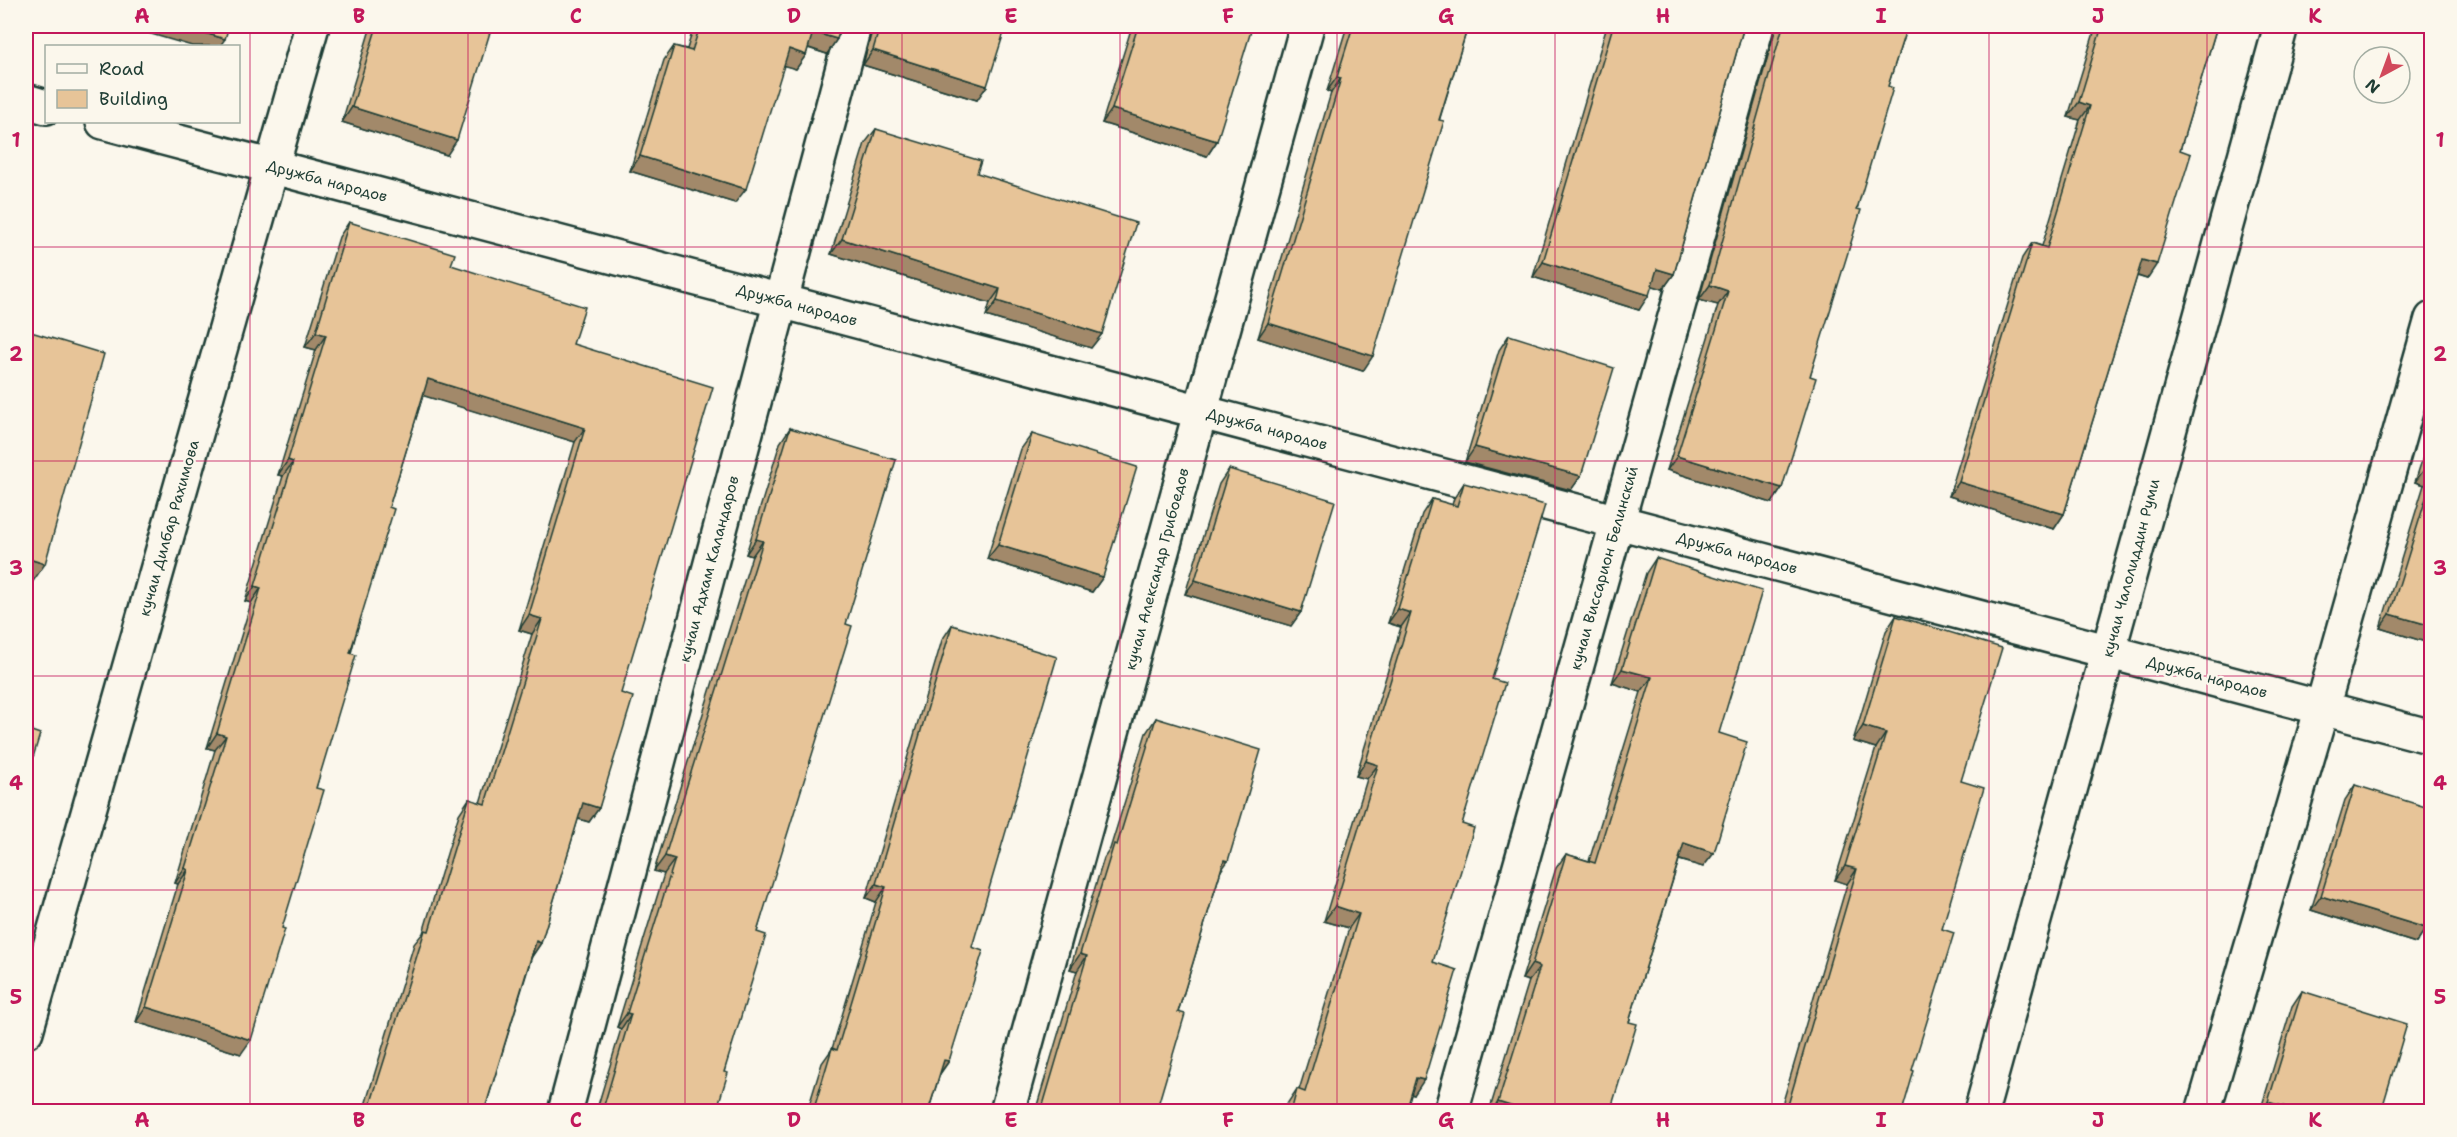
<svg xmlns="http://www.w3.org/2000/svg" width="2457" height="1137" font-family="'Shantell Sans',sans-serif">
	<style>
		.lines { fill: none; stroke-linecap: round; stroke-linejoin: round }
		.minor-casing { stroke: #1f3d34; stroke-width: 38 }
		.minor { stroke: #fbf7ec; stroke-width: 33 }
		.wall { fill: #c7a983; stroke: #1f3d34; stroke-width: 1.5 }
		.shaded-wall { fill: #a2896a; stroke: #1f3d34; stroke-width: 1.5 }
		.building { fill: #e7c498; stroke: #1f3d34; stroke-width: 1.5 }
		.grid { fill: none; stroke: #c2185b; stroke-width: 1.5; stroke-opacity: 0.55 }
		.labels { text-anchor: middle; dominant-baseline: central; stroke-width: 5; stroke-linejoin: round; paint-order: stroke }
		.street-label { font-size: 15px; fill: #1f3d34; stroke: #fbf7ec }
		.neatline { fill: none; stroke: #c2185b; stroke-width: 2 }
		.grid-label { font-size: 20px; text-anchor: middle; font-weight: bold; fill: #c2185b }
	</style>
	<rect width="100%" height="100%" fill="#fbf7ec"/>
	<filter id="ink" filterUnits="userSpaceOnUse"><feTurbulence type="fractalNoise" baseFrequency=".0167" numOctaves="2"/><feDisplacementMap in="SourceGraphic" scale="12" xChannelSelector="R" yChannelSelector="G"/><feConvolveMatrix kernelMatrix="1 2 1 2 8 2 1 2 1" color-interpolation-filters="sRGB"/></filter>
	<g filter="url(#ink)">
		<g class="lines">
			<defs>
				<g id="minor">
					<polyline points="26,101 46,107"/>
					<polyline points="103,122 2432,737"/>
					<polyline points="26,1031 312,26"/>
					<polyline points="565,1112 854,26"/>
					<polyline points="1007,1112 1307,26"/>
					<polyline points="1451,1112 1757,26"/>
					<polyline points="1981,1112 2281,26"/>
					<polyline points="2203,1112 2322,708 2432,319"/>
				</g>
			</defs>
			<!-- minor casing -->
			<use href="#minor" class="minor-casing"/>
			<!-- minor -->
			<use href="#minor" class="minor"/>
		</g>
		<!-- wall -->
		<g class="wall">
			<polygon points="371,26 478,26 447,155 342,122"/>
			<polygon points="694,26 841,26 837,39 827,54 808,48 806,55 796,69 784,65 735,203 630,171 664,60 674,46 687,49"/>
			<polygon points="872,26 1006,26 977,100 863,65 872,31"/>
			<polygon points="1132,26 1235,26 1217,141 1207,156 1102,123"/>
			<polygon points="1347,26 1468,26 1363,371 1258,338 1331,93 1327,91"/>
			<polygon points="1607,26 1744,26 1674,274 1663,289 1652,285 1639,310 1533,277"/>
			<polygon points="1775,26 1907,26 1888,86 1857,209 1810,376 1782,488 1772,503 1667,470 1718,305 1699,300 1775,31"/>
			<polygon points="2096,26 2217,26 2180,150 2147,279 2137,276 2064,514 2054,529 1949,496 2022,258 2032,243 2042,246 2080,120 2068,117"/>
			<polygon points="876,129 977,173 1102,334 1091,348 986,316 990,303 831,254 865,143"/>
			<polygon points="349,222 451,265 573,344 621,693 599,808 589,822 578,819 541,943 532,956 484,1112 363,1112 414,944 423,933 459,814 469,799 480,803 532,634 519,630 575,442 423,395 389,507 316,788 241,1054 136,1022 178,884 175,883 215,750 207,748 251,603 245,601 283,476 278,475 316,350 305,347 339,237"/>
			<polygon points="31,332 27,590 26,589 26,339"/>
			<polygon points="1509,335 1581,476 1571,490 1465,462 1499,350"/>
			<polygon points="790,428 846,624 757,932 724,1072 716,1112 596,1112 621,1029 617,1027 664,874 654,871 752,556 746,554 780,443"/>
			<polygon points="2432,429 2432,644 2380,628 2424,485 2415,482"/>
			<polygon points="1032,434 1103,577 1092,592 987,559 1021,449"/>
			<polygon points="1229,469 1301,612 1291,626 1185,594 1219,484"/>
			<polygon points="1464,483 1492,679 1433,962 1414,1095 1411,1094 1406,1112 1285,1112 1287,1104 1297,1089 1299,1090 1349,928 1324,921 1367,779 1356,776 1401,627 1388,623 1422,514 1432,499 1452,505 1454,498"/>
			<polygon points="1656,558 1719,733 1714,853 1703,867 1679,860 1629,1022 1610,1112 1489,1112 1529,981 1522,979 1556,868 1566,854 1589,861 1641,692 1612,683 1646,573"/>
			<polygon points="1896,616 1961,781 1942,929 1902,1112 1780,1112 1847,884 1835,880 1876,748 1853,741 1886,631"/>
			<polygon points="952,625 972,947 949,1061 940,1074 928,1112 807,1112 822,1063 832,1049 876,902 866,898 942,640"/>
			<polygon points="1156,718 1221,870 1178,1012 1156,1112 1035,1112 1077,971 1070,969 1104,858 1110,849 1146,733"/>
			<polygon points="2355,785 2426,928 2416,943 2311,910 2345,800"/>
			<polygon points="2302,991 2381,1112 2260,1112 2292,1006"/>
			<polygon points="132,1103 161,1112 126,1112"/>
		</g>
		<!-- shaded-wall -->
		<g class="shaded-wall">
			<polygon points="124,26 182,26 225,39 220,46 192,46"/>
			<polygon points="813,32 837,39 827,54 803,46"/>
			<polygon points="789,49 806,55 796,69 778,64"/>
			<polygon points="873,50 987,86 977,100 863,65"/>
			<polygon points="1337,77 1341,78 1331,93 1327,91"/>
			<polygon points="2079,102 2090,106 2080,120 2068,117"/>
			<polygon points="352,107 457,140 447,155 342,122"/>
			<polygon points="1112,109 1217,141 1207,156 1102,123"/>
			<polygon points="640,156 746,189 735,203 630,171"/>
			<polygon points="842,239 1000,289 990,303 831,254"/>
			<polygon points="2142,260 2157,264 2147,279 2132,274"/>
			<polygon points="1543,262 1649,295 1639,310 1533,277"/>
			<polygon points="1657,269 1674,274 1663,289 1647,284"/>
			<polygon points="1710,285 1728,291 1718,305 1699,300"/>
			<polygon points="997,301 1102,334 1091,348 986,316"/>
			<polygon points="1268,323 1373,356 1363,371 1258,338"/>
			<polygon points="316,332 326,335 316,350 305,347"/>
			<polygon points="428,379 585,428 575,442 418,394"/>
			<polygon points="1475,447 1581,476 1571,490 1465,462"/>
			<polygon points="1677,456 1782,488 1772,503 1667,470"/>
			<polygon points="288,460 293,462 283,476 278,475"/>
			<polygon points="2425,468 2432,470 2432,474 2424,485 2415,482"/>
			<polygon points="1959,482 2064,514 2054,529 1949,496"/>
			<polygon points="756,539 763,541 752,556 746,554"/>
			<polygon points="998,545 1103,577 1092,592 987,559"/>
			<polygon points="26,558 45,564 27,590 26,589"/>
			<polygon points="1195,580 1301,612 1291,626 1185,594"/>
			<polygon points="255,586 261,588 251,603 245,601"/>
			<polygon points="1398,609 1411,613 1401,627 1388,623"/>
			<polygon points="2390,614 2432,626 2432,644 2380,628"/>
			<polygon points="529,615 542,619 532,634 519,630"/>
			<polygon points="1622,669 1652,677 1641,692 1612,683"/>
			<polygon points="1863,726 1886,733 1876,748 1853,741"/>
			<polygon points="217,733 226,736 215,750 207,748"/>
			<polygon points="1366,761 1378,765 1367,779 1356,776"/>
			<polygon points="583,803 599,808 589,822 573,817"/>
			<polygon points="1684,843 1714,853 1703,867 1674,858"/>
			<polygon points="665,856 675,859 664,874 654,871"/>
			<polygon points="1224,860 1228,861 1217,876"/>
			<polygon points="1845,866 1857,869 1847,884 1835,880"/>
			<polygon points="185,868 188,870 178,884 175,883"/>
			<polygon points="876,884 886,887 876,902 866,898"/>
			<polygon points="2321,896 2426,928 2416,943 2311,910"/>
			<polygon points="1335,906 1359,914 1349,928 1324,921"/>
			<polygon points="536,941 541,943 531,958"/>
			<polygon points="1080,954 1087,956 1077,971 1070,969"/>
			<polygon points="1532,964 1540,967 1529,981 1522,979"/>
			<polygon points="146,1007 251,1040 241,1054 136,1022"/>
			<polygon points="627,1013 631,1014 621,1029 617,1027"/>
			<polygon points="944,1060 949,1061 938,1076"/>
			<polygon points="1416,1078 1424,1080 1414,1095 1406,1092"/>
			<polygon points="1498,1102 1517,1108 1515,1112 1492,1112"/>
			<polygon points="2268,1102 2286,1107 2283,1112 2262,1112"/>
		</g>
		<!-- building -->
		<g class="building">
			<polygon points="182,26 229,26 225,39"/>
			<polygon points="377,26 478,26 491,29 457,140 352,107"/>
			<polygon points="700,26 841,26 837,39 813,32 806,55 789,49 746,189 640,156 674,46 692,51"/>
			<polygon points="880,26 1006,26 987,86 873,50"/>
			<polygon points="1138,26 1235,26 1251,31 1217,141 1112,109"/>
			<polygon points="1353,26 1468,26 1439,120 1444,121 1373,356 1268,323 1341,78 1337,77"/>
			<polygon points="1613,26 1744,26 1674,274 1657,269 1649,295 1543,262"/>
			<polygon points="1783,26 1907,26 1888,86 1893,88 1857,209 1861,210 1810,376 1816,378 1782,488 1677,456 1728,291 1710,285"/>
			<polygon points="2102,26 2217,26 2180,150 2191,154 2157,264 2142,260 2064,514 1959,482 2032,243 2047,248 2090,106 2079,102"/>
			<polygon points="876,129 981,161 977,173 1136,223 1102,334 997,301 1000,289 842,239"/>
			<polygon points="349,222 455,254 451,265 585,307 573,344 713,387 621,693 633,697 599,808 583,803 541,943 536,941 484,1112 368,1112 425,930 429,931 469,799 485,804 542,619 529,615 585,428 428,379 389,507 394,509 350,653 356,655 316,788 324,790 282,928 285,929 251,1040 146,1007 188,870 185,868 226,736 217,733 261,588 255,586 293,462 288,460 326,335 316,332"/>
			<polygon points="31,332 104,354 45,564 26,558 26,350"/>
			<polygon points="1509,335 1614,368 1581,476 1475,447"/>
			<polygon points="790,428 896,460 846,624 852,626 757,932 766,935 724,1072 728,1073 716,1112 602,1112 631,1014 627,1013 675,859 665,856 763,541 756,539"/>
			<polygon points="1032,434 1137,467 1103,577 998,545"/>
			<polygon points="2432,448 2432,470 2425,468"/>
			<polygon points="1229,469 1335,501 1301,612 1195,580"/>
			<polygon points="2432,479 2432,626 2390,614"/>
			<polygon points="1464,483 1545,505 1492,679 1505,683 1462,824 1474,828 1433,962 1457,970 1424,1080 1416,1078 1406,1112 1291,1112 1297,1089 1305,1092 1359,914 1335,906 1378,765 1366,761 1411,613 1398,609 1432,499 1457,506"/>
			<polygon points="1656,558 1762,591 1719,733 1747,742 1714,853 1684,843 1629,1022 1637,1024 1610,1112 1516,1112 1517,1108 1498,1102 1540,967 1532,964 1566,854 1595,863 1652,677 1622,669"/>
			<polygon points="1896,616 2002,648 1961,781 1984,788 1942,929 1954,933 1912,1070 1914,1071 1902,1112 1786,1112 1857,869 1845,866 1886,733 1863,726"/>
			<polygon points="952,625 1057,657 972,947 983,951 949,1061 944,1060 928,1112 813,1112 832,1048 837,1050 886,887 876,884"/>
			<polygon points="1156,718 1261,750 1228,861 1224,860 1178,1012 1185,1014 1156,1112 1041,1112 1087,956 1080,954 1114,844 1117,845"/>
			<polygon points="26,729 40,734 26,781"/>
			<polygon points="2355,785 2432,809 2432,911 2426,928 2321,896"/>
			<polygon points="2302,991 2407,1024 2381,1112 2284,1112 2286,1107 2268,1102"/>
			<polygon points="132,1103 161,1112 129,1112"/>
		</g>
	</g>
	<!-- grid -->
	<path class="grid" d="M 250,26 L 250,1112M 468,26 L 468,1112M 685,26 L 685,1112M 902,26 L 902,1112M 1120,26 L 1120,1112M 1337,26 L 1337,1112M 1555,26 L 1555,1112M 1772,26 L 1772,1112M 1989,26 L 1989,1112M 2207,26 L 2207,1112M 26,247 L 2432,247M 26,461 L 2432,461M 26,676 L 2432,676M 26,890 L 2432,890"/>
	<g class="labels">
		<!-- street labels -->
		<g class="street-label">
			<text transform="translate(327 181) rotate(15)">Дружба народов</text>
			<text transform="translate(797 305) rotate(15)">Дружба народов</text>
			<text transform="translate(1267 429) rotate(15)">Дружба народов</text>
			<text transform="translate(169 528) rotate(-74)">кучаи Дилбар Рахимова</text>
			<text transform="translate(1737 553) rotate(15)">Дружба народов</text>
			<text transform="translate(1604 568) rotate(-74)">кучаи Виссарион Белинский</text>
			<text transform="translate(2131 568) rotate(-75)">кучаи Чалолиддин Руми</text>
			<text transform="translate(709 569) rotate(-75)">кучаи Адхам Каландаров</text>
			<text transform="translate(1157 569) rotate(-75)">кучаи Александр Грибоедов</text>
			<text transform="translate(2207 677) rotate(15)">Дружба народов</text>
		</g>
	</g>
	<!-- margin -->
	<rect width="2457" height="1137" fill="none" stroke="#fbf7ec" stroke-width="66"/>
	<!-- legend -->
	<rect x="45" y="45" width="195" height="78" fill="#fbf7ec" stroke="#a3ada2" stroke-width="1.5"/>
	<rect x="57" y="64" width="30" height="9" fill="#fbf7ec" stroke="#a3ada2" stroke-width="1.5"/>
	<text x="99" y="75" font-size="18" fill="#1f3d34">Road</text>
	<rect x="57" y="90" width="30" height="18" fill="#e7c498" stroke="#a3ada2" stroke-width="1.5"/>
	<text x="99" y="105" font-size="18" fill="#1f3d34">Building</text>
	<!-- north arrow -->
	<g transform="translate(2382 75) rotate(221)"><circle r="28" fill="#fbf7ec" stroke="#a3ada2" stroke-width="1.5"/>
	<path d="M0-4.5L10 22L0 15L-10 22Z" fill="#d1495b"/>
	<text y="-9" font-size="16" font-weight="bold" text-anchor="middle" fill="#1f3d34">N</text>
	</g>
	<rect x="33" y="33" width="2391" height="1071" class="neatline"/>
	<g class="grid-label">
		<text x="142" y="23">A</text>
		<text x="359" y="23">B</text>
		<text x="576" y="23">C</text>
		<text x="794" y="23">D</text>
		<text x="1011" y="23">E</text>
		<text x="1228" y="23">F</text>
		<text x="1446" y="23">G</text>
		<text x="1663" y="23">H</text>
		<text x="1881" y="23">I</text>
		<text x="2098" y="23">J</text>
		<text x="2315" y="23">K</text>
		<text x="16" y="147">1</text>
		<text x="2440" y="147">1</text>
		<text x="16" y="361">2</text>
		<text x="2440" y="361">2</text>
		<text x="16" y="575">3</text>
		<text x="2440" y="575">3</text>
		<text x="16" y="790">4</text>
		<text x="2440" y="790">4</text>
		<text x="16" y="1004">5</text>
		<text x="2440" y="1004">5</text>
		<text x="142" y="1127">A</text>
		<text x="359" y="1127">B</text>
		<text x="576" y="1127">C</text>
		<text x="794" y="1127">D</text>
		<text x="1011" y="1127">E</text>
		<text x="1228" y="1127">F</text>
		<text x="1446" y="1127">G</text>
		<text x="1663" y="1127">H</text>
		<text x="1881" y="1127">I</text>
		<text x="2098" y="1127">J</text>
		<text x="2315" y="1127">K</text>
	</g>
</svg>
